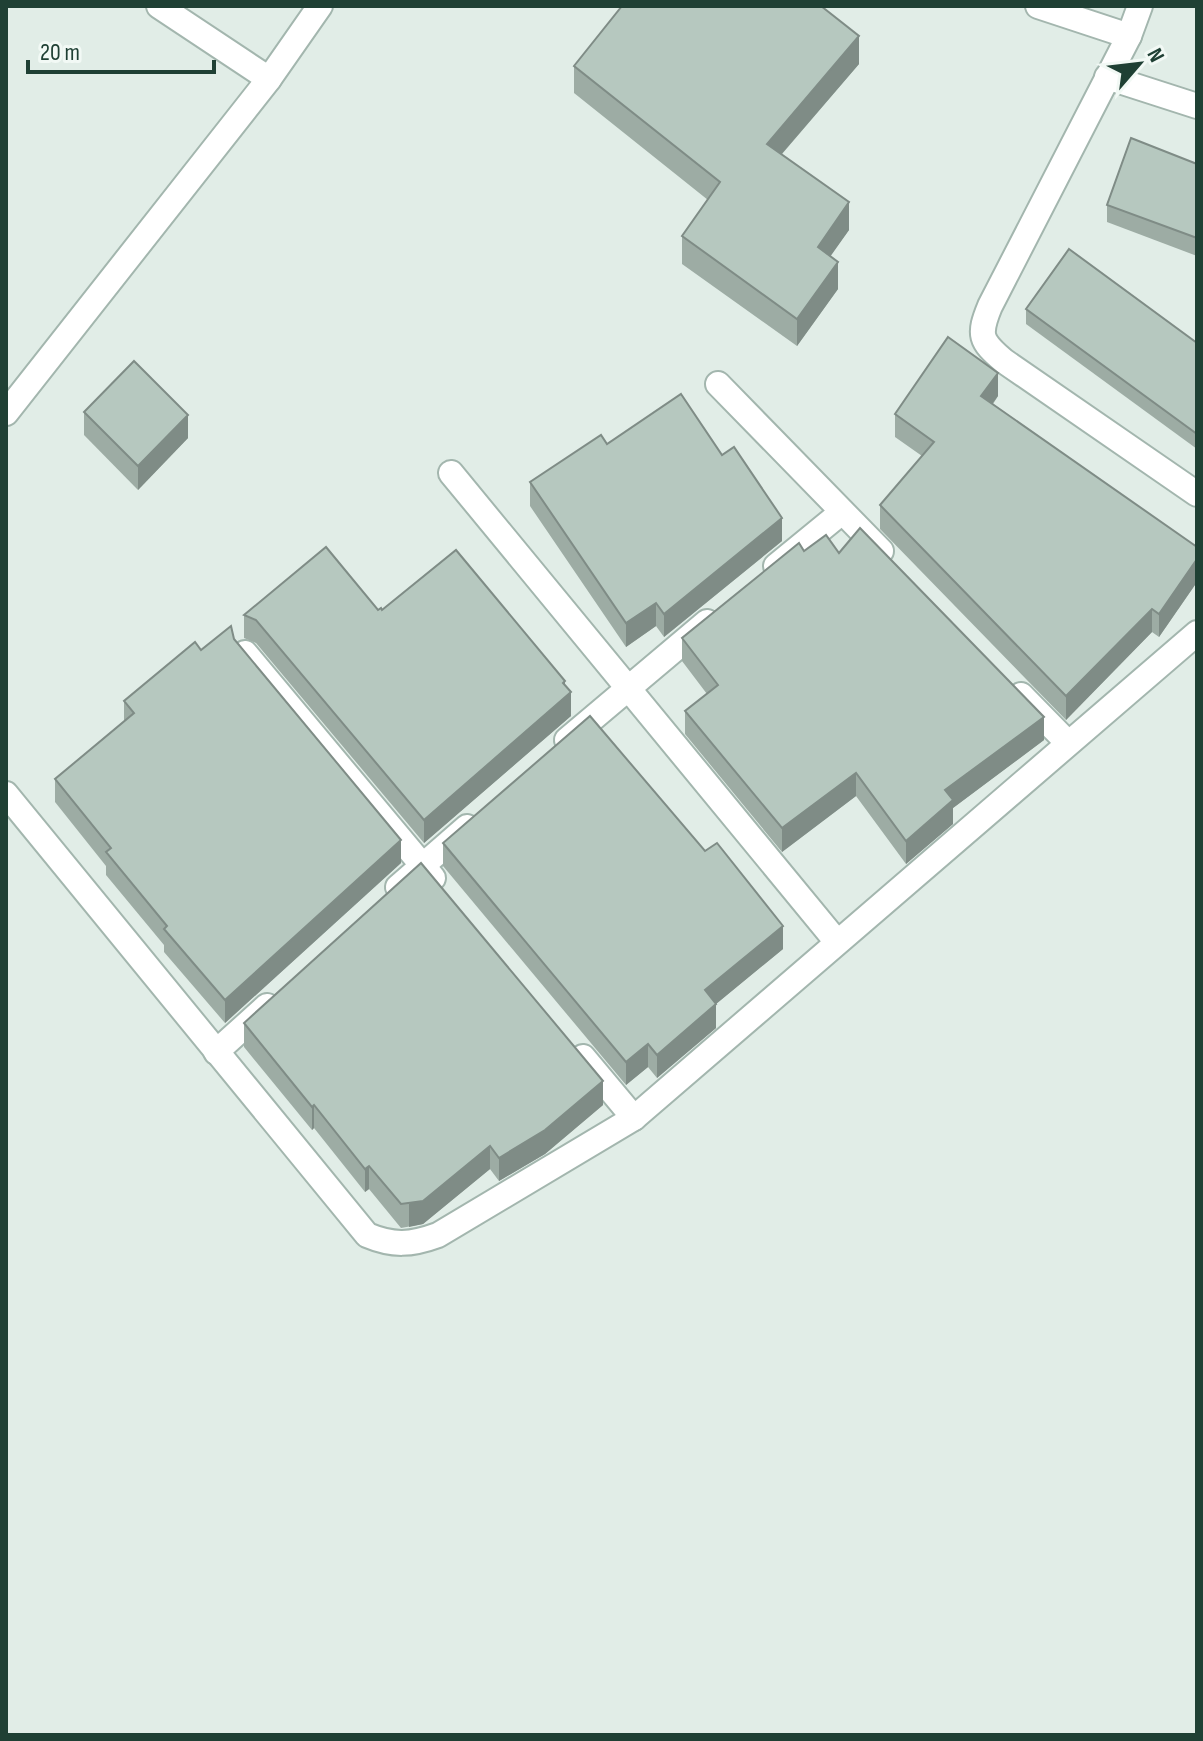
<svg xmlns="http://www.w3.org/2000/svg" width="1203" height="1741" font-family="'Sofia Sans Condensed',sans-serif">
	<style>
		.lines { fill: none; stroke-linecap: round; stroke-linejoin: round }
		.minor-casing { stroke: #a3b6ae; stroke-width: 28 }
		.minor { stroke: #fff; stroke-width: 24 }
		.wall { fill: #9daca4 }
		.shaded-wall { fill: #7f8c86 }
		.building { fill: #b6c8bf; stroke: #7f8c86; stroke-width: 2 }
	</style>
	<rect width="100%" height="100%" fill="#e1ede7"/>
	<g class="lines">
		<defs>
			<g id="minor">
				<polyline points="159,6 269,79 320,6"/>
				<polyline points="1038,6 1129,36"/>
				<path d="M 1140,6 L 1129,36 L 990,306 C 978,335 980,341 1004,361 L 1197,494"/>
				<polyline points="1107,77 1197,106"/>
				<polyline points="718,384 881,551"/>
				<polyline points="6,413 269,79"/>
				<polyline points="451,473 837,942"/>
				<polyline points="776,566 842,512"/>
				<polyline points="245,653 433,878"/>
				<polyline points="1021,695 1068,743"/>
				<polyline points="567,740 707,622"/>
				<path d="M 6,794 L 367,1235 C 393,1246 411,1245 438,1235 L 634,1118 L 1197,633"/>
				<polyline points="398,887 467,827"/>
				<polyline points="216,1052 267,1006"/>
				<polyline points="583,1057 634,1118"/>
			</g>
		</defs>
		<!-- minor casing -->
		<use href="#minor" class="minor-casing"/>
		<!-- minor -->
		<use href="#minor" class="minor"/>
	</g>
	<!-- wall -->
	<g class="wall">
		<polygon points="859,64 782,154 849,230 830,256 838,289 797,346 682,264 682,236 708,200 574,93 574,66"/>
		<polygon points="1197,164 1197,256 1107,222 1107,205"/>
		<polygon points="1026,309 1197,343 1197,449 1026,324"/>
		<polygon points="998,396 993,404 1197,547 1197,582 1159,637 1152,632 1066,720 880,529 880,505 922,456 895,437 895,414"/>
		<polygon points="84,412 188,438 138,490 84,435"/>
		<polygon points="607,444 782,541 664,637 656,626 626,647 530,506 530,482"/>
		<polygon points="839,553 1044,740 953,808 953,824 906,864 856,796 782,852 685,734 685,711 707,694 682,661 682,638"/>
		<polygon points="382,610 565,685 571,716 424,843 256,643 244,638 244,615"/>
		<polygon points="234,639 401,863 225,1023 164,952 164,945 106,875 106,866 55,802 55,779 124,721 124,701 201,650"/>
		<polygon points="443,843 783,949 716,1004 716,1028 657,1078 648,1067 626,1085 443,866"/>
		<polygon points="244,1023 603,1105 545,1154 499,1181 490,1169 423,1224 401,1228 369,1189 365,1192 314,1128 312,1130 244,1047"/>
	</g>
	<!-- shaded-wall -->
	<g class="shaded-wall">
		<polygon points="859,36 859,64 767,171 767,144"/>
		<polygon points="849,202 849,230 818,274 818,247"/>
		<polygon points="838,262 838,289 797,346 797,319"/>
		<polygon points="998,373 998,396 981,419 981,396"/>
		<polygon points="188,415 188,438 138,490 138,466"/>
		<polygon points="782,518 782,541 664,637 664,614"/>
		<polygon points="1197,559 1197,582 1159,637 1159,614"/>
		<polygon points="656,603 656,626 626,647 626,623"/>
		<polygon points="1152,609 1152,632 1066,720 1066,696"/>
		<polygon points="565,681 565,698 571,692 571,716 424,843 424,820"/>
		<polygon points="1044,717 1044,740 953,808 953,824 906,864 906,841 945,790"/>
		<polygon points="856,773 856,796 782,852 782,828"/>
		<polygon points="401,840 401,863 225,1023 225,1000"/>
		<polygon points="783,926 783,949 716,1004 716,1028 657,1078 657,1055 705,990"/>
		<polygon points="648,1044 648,1067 626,1085 626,1062"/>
		<polygon points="603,1081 603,1105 545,1154 499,1181 499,1158"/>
		<polygon points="314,1105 314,1128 312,1130 312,1107"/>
		<polygon points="490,1146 490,1169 423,1224 409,1227 409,1204"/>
		<polygon points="369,1166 369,1189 365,1192 365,1169"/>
	</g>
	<!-- building -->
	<g class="building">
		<polygon points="622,6 821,6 859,36 767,144 849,202 818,247 838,262 797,319 682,236 720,182 574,66"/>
		<polygon points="1131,138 1197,164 1197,238 1107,205"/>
		<polygon points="1069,249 1197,343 1197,434 1026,309"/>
		<polygon points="948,337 998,373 981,396 1197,547 1197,559 1159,614 1152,609 1066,696 880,505 934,442 895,414"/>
		<polygon points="134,361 188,415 138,466 84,412"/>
		<polygon points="681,394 722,455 734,447 782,518 664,614 656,603 626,623 530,482 601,435 607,444"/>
		<polygon points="860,528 1044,717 945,790 953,800 906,841 856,773 782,828 685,711 718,685 682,638 799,543 804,551 826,535 839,553"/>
		<polygon points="326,547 378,610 381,608 382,610 456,550 565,681 563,683 571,692 424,820 256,620 244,615"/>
		<polygon points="231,626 234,639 401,840 225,1000 164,929 167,926 106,852 111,848 55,779 134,713 124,701 195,642 201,650"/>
		<polygon points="590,716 705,851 717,843 783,926 705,990 716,1004 657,1055 648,1044 626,1062 443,843"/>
		<polygon points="421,863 603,1081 545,1130 499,1158 490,1146 423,1201 401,1204 369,1166 365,1169 314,1105 312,1107 244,1023"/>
	</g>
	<!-- border -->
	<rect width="1203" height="1741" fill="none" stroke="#1f4034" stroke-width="16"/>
	<!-- north arrow -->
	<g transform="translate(1139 64) rotate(62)" stroke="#f2f9f5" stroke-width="6" paint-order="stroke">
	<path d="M0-6L14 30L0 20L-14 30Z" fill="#1f4034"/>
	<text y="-12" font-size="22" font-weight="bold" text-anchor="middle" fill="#1f4034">N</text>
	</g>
	<!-- scale -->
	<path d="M28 60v12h186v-12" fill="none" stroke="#1f4034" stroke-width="4"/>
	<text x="40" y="60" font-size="24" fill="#1f4034" stroke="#f2f9f5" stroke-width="6" paint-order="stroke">20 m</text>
</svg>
